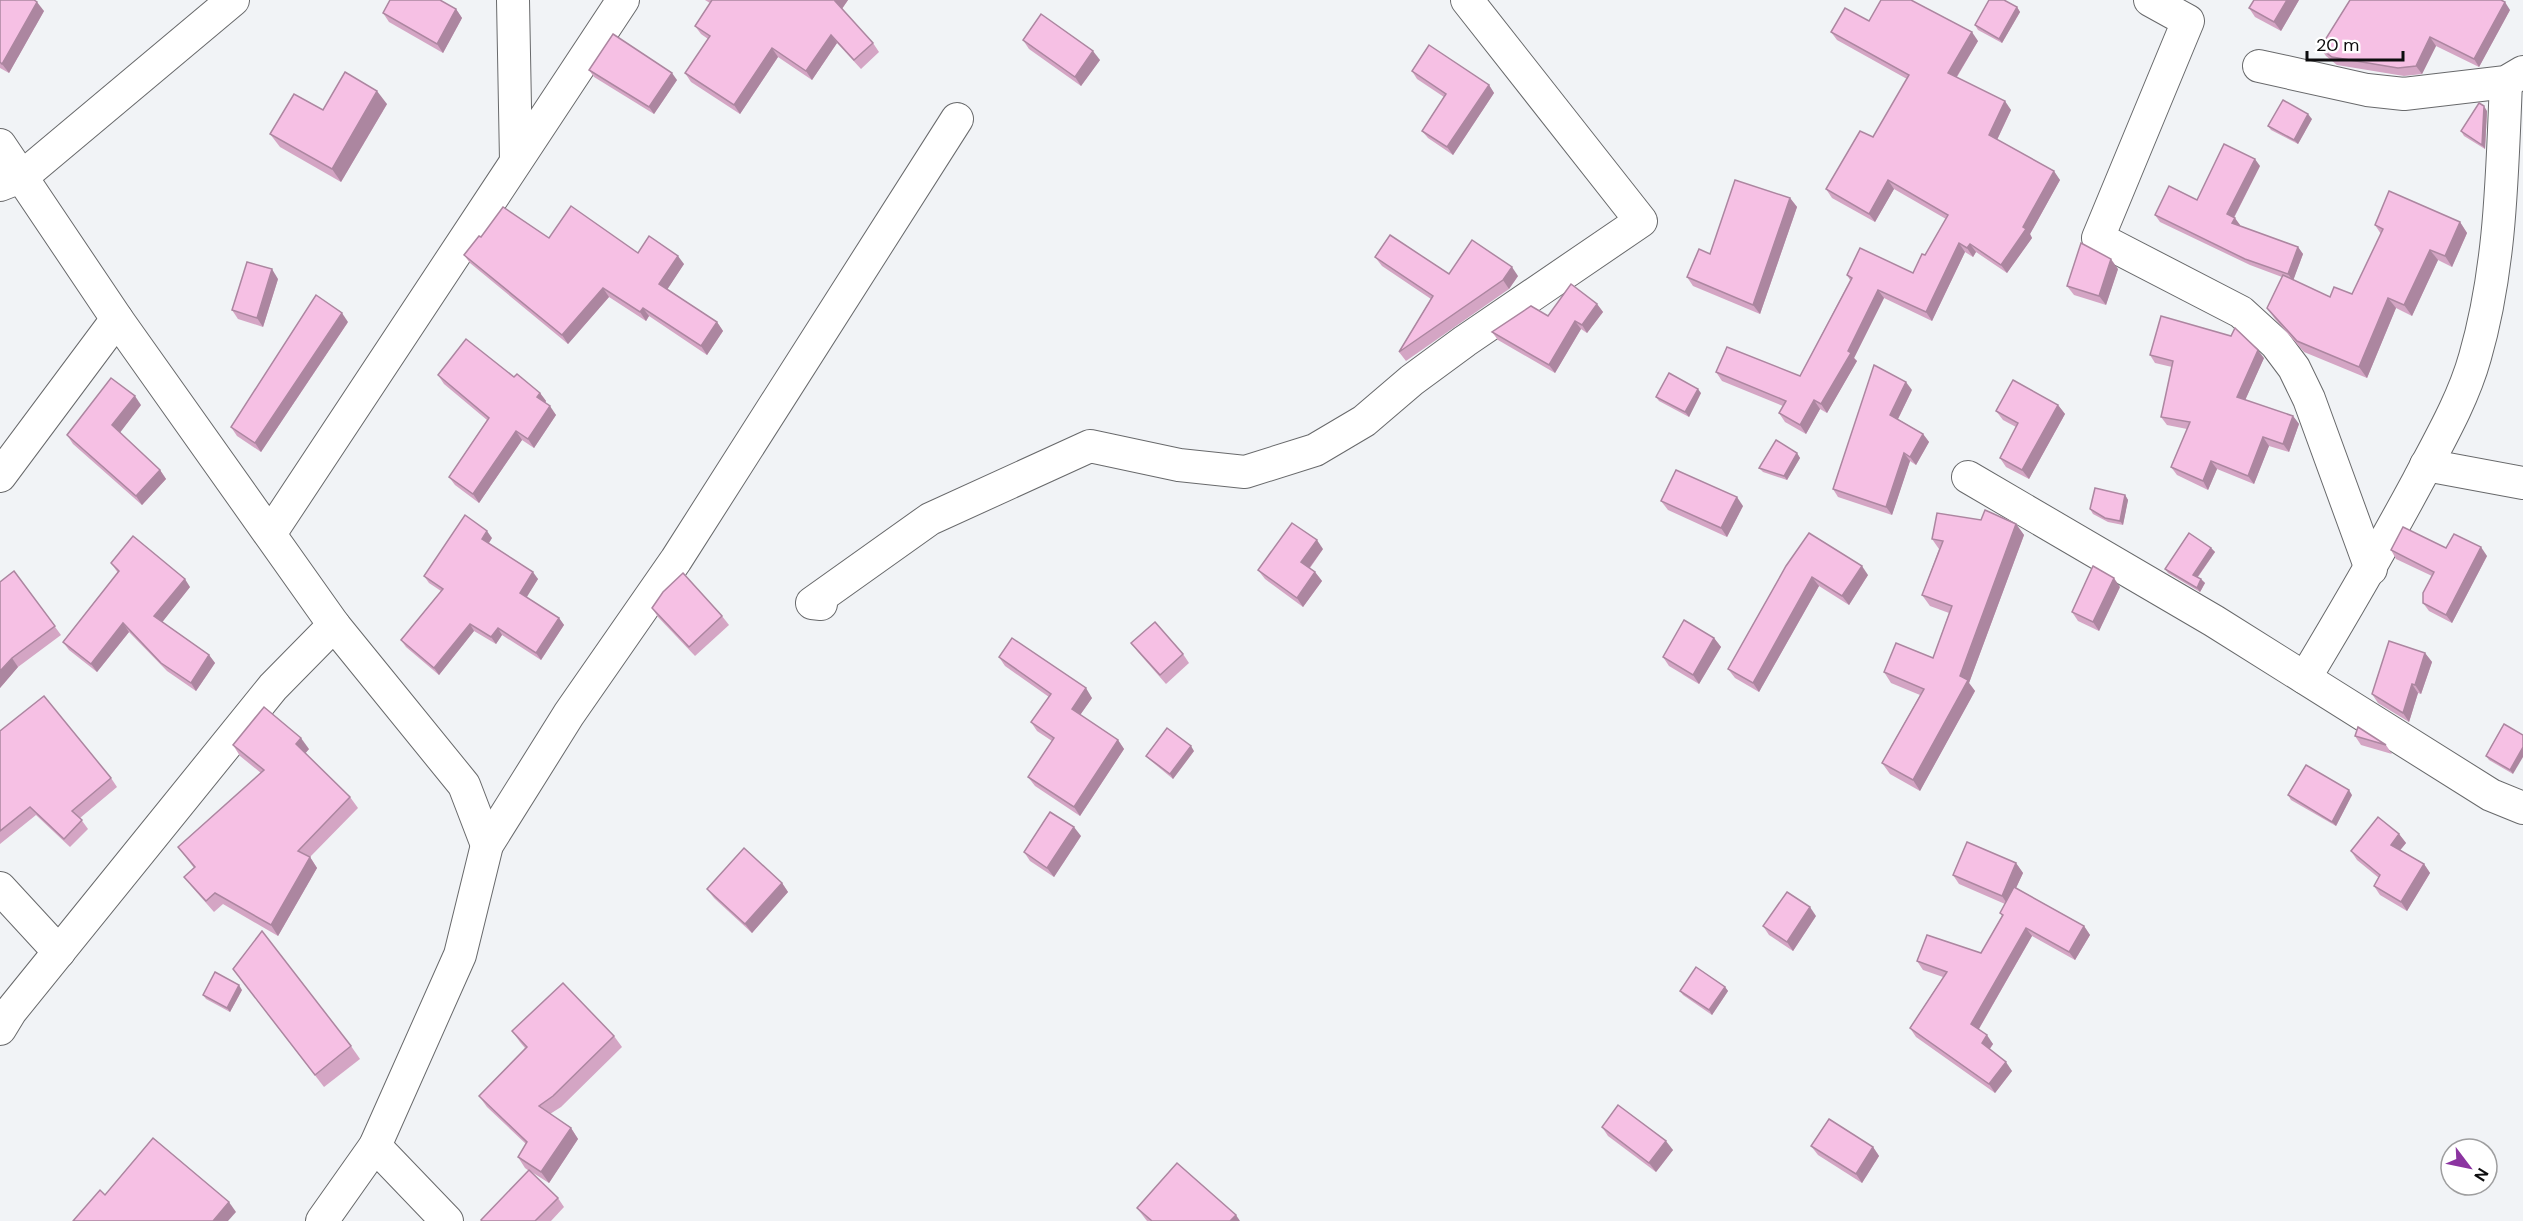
<svg xmlns="http://www.w3.org/2000/svg" width="2523" height="1221" font-family="'DM Sans',sans-serif">
	<style>
		.lines { fill: none; stroke-linecap: round; stroke-linejoin: round }
		.minor-casing { stroke: #68696b; stroke-width: 34 }
		.minor { stroke: #fff; stroke-width: 32 }
		.wall { fill: #d4a5c4 }
		.shaded-wall { fill: #ac86a0 }
		.building { fill: #f6c0e4; stroke: #ac86a0; stroke-width: 1.5 }
	</style>
	<rect width="100%" height="100%" fill="#f1f3f6"/>
	<g class="lines">
		<defs>
			<g id="minor">
				<polyline points="513,0 516,161"/>
				<polyline points="2150,0 2188,21 2098,238 2241,312 2276,344 2294,368 2309,399 2371,569"/>
				<polyline points="2259,66 2367,90 2404,94 2506,82 2523,72"/>
				<polyline points="0,145 117,319 334,625 464,785 487,845"/>
				<polyline points="0,185 23,176 233,0"/>
				<polyline points="2426,465 2523,483"/>
				<polyline points="0,476 117,319"/>
				<polyline points="1968,477 2214,621 2491,795 2523,808"/>
				<polyline points="270,534 623,0"/>
				<polyline points="821,604 812,603 930,519 1090,446 1179,465 1245,472 1315,450 1364,421 1412,380 1465,341 1641,221 1467,0"/>
				<path d="M 2305,678 C 2344,613 2382,548 2418,481 C 2439,441 2463,400 2475,357 C 2501,267 2502,174 2506,82"/>
				<polyline points="0,888 59,952"/>
				<polyline points="0,1029 11,1011 273,687 334,625"/>
				<polyline points="375,1146 447,1221"/>
				<polyline points="322,1221 375,1146 460,955 487,845 569,714 676,560 957,119"/>
			</g>
		</defs>
		<!-- minor casing -->
		<use href="#minor" class="minor-casing"/>
		<!-- minor -->
		<use href="#minor" class="minor"/>
	</g>
	<!-- wall -->
	<g class="wall">
		<polygon points="0,0 44,11 9,73 0,68"/>
		<polygon points="705,0 848,0 842,9 873,43 879,52 861,69 837,43 812,80 778,57 740,114 691,82 685,73 708,39 701,34 695,26 710,3"/>
		<polygon points="2299,0 2281,31 2255,17 2249,8"/>
		<polygon points="2017,7 2020,12 2002,43 1978,30 1975,25"/>
		<polygon points="456,9 462,18 443,53 389,22 383,13"/>
		<polygon points="2510,10 2479,67 2436,46 2422,74 2404,76 2337,65 2326,56 2320,48"/>
		<polygon points="1869,21 1978,41 1957,77 2011,110 1997,140 2060,180 2030,234 2032,238 2007,273 1976,252 1973,257 1965,252 1932,321 1884,298 1854,358 1857,361 1827,413 1820,409 1806,434 1785,422 1779,413 1783,406 1722,381 1716,372 1800,376 1850,280 1847,275 1913,273 1925,255 1946,219 1894,189 1875,222 1832,198 1826,189 1873,137 1907,79 1837,40 1831,32"/>
		<polygon points="1023,40 1100,60 1081,86 1029,49"/>
		<polygon points="589,70 677,80 654,114 594,77"/>
		<polygon points="1412,71 1489,85 1494,93 1453,155 1428,138 1422,131 1444,97 1417,79"/>
		<polygon points="387,104 341,182 280,147 270,134 323,110"/>
		<polygon points="2487,111 2485,149 2464,136 2461,131"/>
		<polygon points="2312,119 2298,144 2271,130 2268,126"/>
		<polygon points="2260,166 2234,218 2240,225 2239,226 2298,247 2303,254 2293,280 2330,297 2352,294 2381,234 2375,225 2460,222 2467,233 2452,267 2438,260 2412,316 2396,308 2367,378 2304,352 2275,319 2267,308 2282,277 2250,265 2160,222 2155,215 2197,200"/>
		<polygon points="1790,198 1797,207 1760,314 1693,286 1687,277 1710,254"/>
		<polygon points="481,237 549,238 638,253 684,264 667,289 717,322 723,331 707,355 649,316 646,321 609,297 568,344 470,263 464,255"/>
		<polygon points="1375,257 1449,274 1518,276 1509,289 1406,361 1399,352 1431,299 1382,266"/>
		<polygon points="2118,269 2106,305 2074,295 2067,286"/>
		<polygon points="278,279 263,327 238,319 232,310"/>
		<polygon points="1597,304 1603,312 1587,333 1581,329 1555,373 1498,340 1492,332 1548,316"/>
		<polygon points="348,322 261,452 237,436 231,427"/>
		<polygon points="2150,355 2264,358 2245,400 2293,416 2299,424 2289,452 2269,446 2254,484 2217,469 2208,490 2177,475 2171,467 2187,429 2167,425 2161,417 2172,367 2155,363"/>
		<polygon points="438,375 514,377 540,393 546,401 545,403 556,415 534,448 522,440 479,503 455,485 449,477 487,420 444,384"/>
		<polygon points="1912,390 1898,419 1923,434 1929,442 1916,465 1910,461 1892,515 1838,497 1833,489"/>
		<polygon points="1701,393 1689,417 1659,401 1656,397"/>
		<polygon points="141,405 120,432 160,470 166,479 142,505 73,444 67,435"/>
		<polygon points="2058,405 2065,414 2029,479 2006,467 2000,458 2016,427 2003,420 1996,411"/>
		<polygon points="1797,453 1800,458 1787,480 1763,472 1759,468"/>
		<polygon points="2125,495 2128,500 2123,525 2108,522 2093,514 2090,509"/>
		<polygon points="1661,501 1743,506 1727,537 1668,510"/>
		<polygon points="1981,520 2016,524 2024,535 1969,683 1975,691 1920,791 1890,774 1882,763 1920,695 1891,683 1884,672 1933,658 1949,613 1930,606 1922,595 1939,549 1932,539"/>
		<polygon points="492,538 488,544 538,579 526,597 559,618 564,625 541,660 502,635 496,644 474,631 439,675 406,647 401,640 441,591 429,583 424,576"/>
		<polygon points="2211,548 2215,552 2198,577 2205,583 2200,592 2168,573 2165,569"/>
		<polygon points="2446,548 2487,556 2452,623 2429,611 2423,603 2432,576 2396,559 2391,550"/>
		<polygon points="1323,549 1310,568 1315,572 1322,581 1303,607 1265,579 1258,570"/>
		<polygon points="111,563 190,587 162,622 209,655 215,663 196,691 167,671 129,632 97,672 69,650 63,642 118,573"/>
		<polygon points="1786,566 1868,575 1849,605 1819,586 1759,692 1735,678 1728,669"/>
		<polygon points="14,571 61,635 18,667 0,688"/>
		<polygon points="2120,587 2099,631 2078,621 2072,612"/>
		<polygon points="652,608 722,616 729,625 695,656 658,617"/>
		<polygon points="1714,638 1721,647 1699,684 1669,666 1663,657"/>
		<polygon points="1131,643 1183,654 1189,663 1166,684 1138,652"/>
		<polygon points="2425,653 2432,662 2421,694 2418,693 2409,722 2378,703 2372,694"/>
		<polygon points="999,657 1092,698 1080,715 1118,740 1124,749 1080,816 1035,786 1028,777 1052,741 1037,731 1031,722 1049,697 1005,666"/>
		<polygon points="2504,724 2513,774 2489,760 2486,756"/>
		<polygon points="0,731 111,778 117,787 80,818 88,829 70,847 36,815 0,844"/>
		<polygon points="2355,736 2386,745 2392,754 2361,745"/>
		<polygon points="233,745 309,749 305,753 350,797 358,808 310,857 317,868 278,936 223,904 214,912 192,887 184,877 194,868 178,847 261,773 240,756"/>
		<polygon points="1194,751 1173,779 1150,760 1146,756"/>
		<polygon points="2288,795 2352,795 2336,826 2291,800"/>
		<polygon points="2399,834 2406,843 2400,850 2424,864 2430,873 2407,911 2380,895 2374,886 2379,878 2357,860 2351,851"/>
		<polygon points="1081,836 1054,877 1030,861 1024,852"/>
		<polygon points="2016,863 2023,873 2016,888 2084,926 2090,935 2075,960 2032,936 1979,1029 1993,1044 1990,1049 2012,1071 1995,1093 1916,1037 1910,1028 1943,977 1923,970 1917,961 1981,953 2002,916 2000,913 2005,904 1959,884 1953,875"/>
		<polygon points="782,883 788,892 752,933 714,898 707,889"/>
		<polygon points="1816,916 1793,951 1769,935 1763,926"/>
		<polygon points="233,969 351,1046 360,1059 324,1087"/>
		<polygon points="1725,987 1728,991 1712,1015 1683,995 1680,991"/>
		<polygon points="242,990 230,1012 206,999 203,995"/>
		<polygon points="512,1031 614,1036 622,1047 561,1107 550,1114 571,1128 578,1139 549,1183 530,1171 558,1198 564,1207 551,1221 482,1221 529,1171 525,1168 518,1157 526,1144 487,1107 479,1096 525,1048 520,1042"/>
		<polygon points="1602,1127 1673,1150 1656,1172 1608,1136"/>
		<polygon points="1811,1146 1873,1147 1879,1156 1862,1183 1818,1155"/>
		<polygon points="1137,1208 1240,1221 1147,1221"/>
	</g>
	<!-- shaded-wall -->
	<g class="shaded-wall">
		<polygon points="836,0 848,0 841,10 835,1"/>
		<polygon points="2287,0 2299,0 2281,31 2274,22"/>
		<polygon points="37,2 44,11 9,73 2,64"/>
		<polygon points="2505,2 2510,10 2479,67 2474,59"/>
		<polygon points="2017,7 2020,12 2002,43 1999,39"/>
		<polygon points="456,9 462,18 443,53 437,44"/>
		<polygon points="1972,32 1978,41 1954,81 1948,73"/>
		<polygon points="831,35 837,43 812,80 806,71"/>
		<polygon points="2430,37 2436,46 2422,74 2416,66"/>
		<polygon points="772,48 778,57 740,114 734,105"/>
		<polygon points="1093,51 1100,60 1081,86 1075,77"/>
		<polygon points="672,73 677,80 654,114 649,107"/>
		<polygon points="1489,85 1494,93 1453,155 1447,147"/>
		<polygon points="377,91 387,104 341,182 332,169"/>
		<polygon points="2005,101 2011,110 1995,144 1989,135"/>
		<polygon points="2484,106 2487,111 2485,149 2482,145"/>
		<polygon points="2308,114 2312,119 2298,144 2294,140"/>
		<polygon points="2255,159 2260,166 2232,221 2227,214"/>
		<polygon points="2054,171 2060,180 2030,234 2032,238 2007,273 2001,265"/>
		<polygon points="1888,180 1894,189 1875,222 1869,214"/>
		<polygon points="1790,198 1797,207 1760,314 1753,305"/>
		<polygon points="2235,218 2240,225 2237,230 2232,223"/>
		<polygon points="2460,222 2467,233 2452,267 2445,256"/>
		<polygon points="1959,243 1965,252 1932,321 1926,312"/>
		<polygon points="1970,244 1976,252 1973,257 1967,248"/>
		<polygon points="2298,247 2303,254 2293,281 2288,274"/>
		<polygon points="2430,250 2438,260 2412,316 2404,305"/>
		<polygon points="678,256 684,264 665,293 659,284"/>
		<polygon points="2111,259 2118,269 2106,305 2099,296"/>
		<polygon points="1512,267 1518,276 1509,289 1503,280"/>
		<polygon points="272,269 278,279 263,327 257,318"/>
		<polygon points="603,288 609,297 568,344 562,335"/>
		<polygon points="1878,290 1884,298 1854,358 1857,361 1827,413 1821,404"/>
		<polygon points="2388,298 2396,308 2367,378 2359,367"/>
		<polygon points="1597,304 1603,312 1587,333 1582,325"/>
		<polygon points="643,308 649,316 646,321 640,312"/>
		<polygon points="342,313 348,322 261,452 255,443"/>
		<polygon points="1575,321 1581,329 1555,373 1549,365"/>
		<polygon points="717,322 723,331 707,355 701,346"/>
		<polygon points="2258,350 2264,358 2243,405 2237,397"/>
		<polygon points="1906,382 1912,390 1896,423 1890,415"/>
		<polygon points="1698,389 1701,393 1689,417 1685,412"/>
		<polygon points="540,393 546,401 543,406 537,397"/>
		<polygon points="135,396 141,405 119,434 112,425"/>
		<polygon points="1814,400 1820,409 1806,434 1800,425"/>
		<polygon points="2058,405 2065,414 2029,479 2022,470"/>
		<polygon points="550,406 556,415 534,448 528,439"/>
		<polygon points="2293,416 2299,424 2289,452 2283,444"/>
		<polygon points="516,431 522,440 479,503 473,494"/>
		<polygon points="1923,434 1929,442 1916,465 1910,457"/>
		<polygon points="2263,437 2269,446 2254,484 2248,476"/>
		<polygon points="1797,453 1800,458 1787,480 1784,476"/>
		<polygon points="1904,453 1910,461 1892,515 1886,507"/>
		<polygon points="2211,461 2217,469 2208,490 2203,481"/>
		<polygon points="160,470 166,479 142,505 136,496"/>
		<polygon points="2125,495 2128,500 2123,525 2120,521"/>
		<polygon points="1737,497 1743,506 1727,537 1721,528"/>
		<polygon points="2016,524 2024,535 1969,683 1975,691 1920,791 1913,780 1960,676"/>
		<polygon points="487,531 492,538 487,546 482,539"/>
		<polygon points="1317,540 1323,549 1307,571 1301,562"/>
		<polygon points="2481,547 2487,556 2452,623 2446,615"/>
		<polygon points="2211,548 2215,552 2196,579 2193,575"/>
		<polygon points="1862,566 1868,575 1849,605 1842,596"/>
		<polygon points="533,572 538,579 525,600 520,593"/>
		<polygon points="1315,572 1322,581 1303,607 1297,598"/>
		<polygon points="1812,577 1819,586 1759,692 1753,683"/>
		<polygon points="2114,578 2120,587 2099,631 2093,622"/>
		<polygon points="185,579 190,587 160,625 154,616"/>
		<polygon points="2201,579 2205,583 2200,592 2197,588"/>
		<polygon points="559,618 564,625 541,660 536,653"/>
		<polygon points="123,623 129,632 97,672 91,664"/>
		<polygon points="470,624 474,631 439,675 434,668"/>
		<polygon points="498,628 502,635 496,644 491,637"/>
		<polygon points="1714,638 1721,647 1699,684 1693,675"/>
		<polygon points="2425,653 2432,662 2421,694 2415,685"/>
		<polygon points="209,655 215,663 196,691 191,683"/>
		<polygon points="12,658 18,667 0,688 0,671"/>
		<polygon points="2412,684 2418,693 2409,722 2403,713"/>
		<polygon points="1086,688 1092,698 1078,718 1072,709"/>
		<polygon points="301,738 309,749 304,755 296,744"/>
		<polygon points="1118,740 1124,749 1080,816 1074,807"/>
		<polygon points="1191,746 1194,751 1173,779 1170,774"/>
		<polygon points="2523,747 2523,757 2513,774 2510,770"/>
		<polygon points="2349,790 2352,795 2336,826 2332,822"/>
		<polygon points="1074,827 1081,836 1054,877 1047,868"/>
		<polygon points="2399,834 2406,843 2397,854 2391,845"/>
		<polygon points="310,857 317,868 278,936 271,925"/>
		<polygon points="2016,863 2023,873 2008,905 2002,896"/>
		<polygon points="2424,864 2430,873 2407,911 2401,902"/>
		<polygon points="782,883 788,892 752,933 745,924"/>
		<polygon points="1810,907 1816,916 1793,951 1787,942"/>
		<polygon points="2084,926 2090,935 2075,960 2069,952"/>
		<polygon points="2026,928 2032,936 1977,1032 1971,1024"/>
		<polygon points="239,985 242,990 230,1012 227,1008"/>
		<polygon points="1725,987 1728,991 1712,1015 1709,1010"/>
		<polygon points="1987,1035 1993,1044 1988,1051 1982,1043"/>
		<polygon points="2006,1062 2012,1071 1995,1093 1989,1084"/>
		<polygon points="571,1128 578,1139 549,1183 541,1172"/>
		<polygon points="1666,1141 1673,1150 1656,1172 1649,1163"/>
		<polygon points="1873,1147 1879,1156 1862,1183 1856,1174"/>
		<polygon points="229,1202 236,1212 228,1221 213,1221"/>
		<polygon points="1236,1215 1240,1221 1230,1221"/>
	</g>
	<!-- building -->
	<g class="building">
		<polygon points="0,0 34,0 37,2 2,64 0,62"/>
		<polygon points="390,0 440,0 456,9 437,44 383,13"/>
		<polygon points="712,0 836,0 835,1 873,43 854,60 831,35 806,71 772,48 734,105 685,73 710,36 695,26"/>
		<polygon points="1881,0 1911,0 1972,32 1948,73 2005,101 1989,135 2054,171 2023,227 2026,229 2001,265 1970,244 1967,248 1959,243 1926,312 1878,290 1848,351 1851,353 1821,404 1814,400 1800,425 1779,413 1786,401 1716,372 1727,347 1800,376 1852,278 1847,275 1860,248 1913,273 1922,254 1925,255 1948,215 1888,180 1869,214 1826,189 1860,131 1873,137 1909,75 1831,32 1845,8 1869,21"/>
		<polygon points="1989,0 2004,0 2017,7 1999,39 1975,25"/>
		<polygon points="2254,0 2287,0 2274,22 2249,8"/>
		<polygon points="2350,0 2501,0 2505,2 2474,59 2430,37 2416,66 2398,68 2332,57 2320,48"/>
		<polygon points="1041,14 1093,51 1075,77 1023,40"/>
		<polygon points="613,34 672,73 649,107 589,70"/>
		<polygon points="1429,45 1489,85 1447,147 1422,131 1446,94 1412,71"/>
		<polygon points="345,72 377,91 332,169 270,134 294,94 323,110"/>
		<polygon points="2283,100 2308,114 2294,140 2268,126"/>
		<polygon points="2479,103 2484,106 2482,145 2461,131"/>
		<polygon points="2224,144 2255,159 2227,214 2235,218 2232,223 2298,247 2288,274 2245,259 2155,215 2169,186 2197,200"/>
		<polygon points="1735,180 1790,198 1753,305 1687,277 1699,249 1710,254"/>
		<polygon points="2389,191 2460,222 2445,256 2430,250 2404,305 2388,298 2359,367 2297,341 2267,308 2283,275 2330,297 2334,287 2352,294 2383,229 2375,225"/>
		<polygon points="571,206 638,253 649,236 678,256 659,284 717,322 701,346 643,308 640,312 603,288 562,335 464,255 479,236 481,237 503,207 549,238"/>
		<polygon points="1390,235 1449,274 1472,240 1512,267 1503,280 1399,352 1433,296 1375,257"/>
		<polygon points="2081,243 2111,259 2099,296 2067,286"/>
		<polygon points="247,262 272,269 257,318 232,310"/>
		<polygon points="1571,284 1597,304 1582,325 1575,321 1549,365 1492,332 1531,306 1548,316"/>
		<polygon points="316,295 342,313 255,443 231,427"/>
		<polygon points="2161,316 2231,336 2235,328 2258,350 2237,397 2293,416 2283,444 2263,437 2248,476 2211,461 2203,481 2171,467 2190,422 2161,417 2173,361 2150,355"/>
		<polygon points="466,339 514,377 517,374 540,393 537,397 550,406 528,439 516,431 473,494 449,477 489,418 438,375"/>
		<polygon points="1874,365 1906,382 1890,415 1923,434 1910,457 1904,453 1886,507 1833,489"/>
		<polygon points="1669,373 1698,389 1685,412 1656,397"/>
		<polygon points="111,378 135,396 112,425 160,470 136,496 67,435"/>
		<polygon points="2013,380 2058,405 2022,470 2000,458 2018,423 1996,411"/>
		<polygon points="1776,440 1797,453 1784,476 1759,468"/>
		<polygon points="1676,470 1737,497 1721,528 1661,501"/>
		<polygon points="2095,488 2125,495 2120,521 2105,518 2090,509"/>
		<polygon points="1985,510 2016,524 1960,676 1968,680 1913,780 1882,763 1924,689 1884,672 1896,643 1933,658 1952,606 1922,595 1943,541 1932,539 1937,513 1981,520"/>
		<polygon points="465,515 487,531 482,539 533,572 520,593 559,618 536,653 498,628 491,637 470,624 434,668 401,640 443,589 424,576"/>
		<polygon points="1292,523 1317,540 1301,562 1315,572 1297,598 1258,570"/>
		<polygon points="2403,527 2446,548 2454,534 2481,547 2446,615 2423,603 2423,593 2434,572 2391,550"/>
		<polygon points="1809,533 1862,566 1842,596 1812,577 1753,683 1728,669 1786,566"/>
		<polygon points="2189,533 2211,548 2193,575 2201,579 2197,588 2165,569"/>
		<polygon points="133,536 185,579 154,616 209,655 191,683 161,663 123,623 91,664 63,642 119,571 111,563"/>
		<polygon points="2093,566 2114,578 2093,622 2072,612"/>
		<polygon points="14,571 55,626 12,658 0,671 0,582"/>
		<polygon points="683,573 722,616 689,647 652,608 663,592"/>
		<polygon points="1684,620 1714,638 1693,675 1663,657"/>
		<polygon points="1155,622 1183,654 1160,675 1131,643"/>
		<polygon points="1012,638 1086,688 1072,709 1118,740 1074,807 1028,777 1054,738 1031,722 1051,694 999,657"/>
		<polygon points="2389,641 2425,653 2415,685 2412,684 2403,713 2372,694"/>
		<polygon points="44,696 111,778 72,811 82,820 64,839 30,807 0,831 0,731"/>
		<polygon points="264,707 301,738 296,744 350,797 298,851 310,857 271,925 215,893 206,901 184,877 195,867 178,847 264,770 233,745"/>
		<polygon points="2504,724 2523,735 2523,747 2510,770 2486,756"/>
		<polygon points="2358,727 2386,745 2355,736"/>
		<polygon points="1167,728 1191,746 1170,774 1146,756"/>
		<polygon points="2306,765 2349,790 2332,822 2288,795"/>
		<polygon points="1050,812 1074,827 1047,868 1024,852"/>
		<polygon points="2378,817 2399,834 2391,845 2424,864 2401,902 2374,886 2380,875 2351,851"/>
		<polygon points="1967,842 2016,863 2002,896 1953,875"/>
		<polygon points="744,848 782,883 745,924 707,889"/>
		<polygon points="2014,887 2084,926 2069,952 2026,928 1971,1024 1987,1035 1982,1043 2006,1062 1989,1084 1910,1028 1947,972 1917,961 1927,935 1981,953 2003,915 2000,913"/>
		<polygon points="1787,892 1810,907 1787,942 1763,926"/>
		<polygon points="262,931 351,1046 315,1075 233,969"/>
		<polygon points="1696,967 1725,987 1709,1010 1680,991"/>
		<polygon points="215,972 239,985 227,1008 203,995"/>
		<polygon points="563,983 614,1036 553,1096 539,1106 571,1128 541,1172 518,1157 527,1142 479,1096 527,1047 512,1031"/>
		<polygon points="1618,1105 1666,1141 1649,1163 1602,1127"/>
		<polygon points="1829,1119 1873,1147 1856,1174 1811,1146"/>
		<polygon points="153,1138 229,1202 213,1221 73,1221 100,1190 105,1195"/>
		<polygon points="1177,1163 1236,1215 1230,1221 1152,1221 1137,1208"/>
		<polygon points="529,1170 558,1198 535,1221 482,1221 481,1220"/>
	</g>
	<!-- north arrow -->
	<g transform="translate(2469 1167) rotate(122)"><circle r="28" fill="#ffffff" stroke="#9e9e9f" stroke-width="1.5"/>
	<path d="M0-4.5L10 22L0 15L-10 22Z" fill="#8b34a0"/>
	<text y="-9" font-size="16" font-weight="bold" text-anchor="middle" fill="#0d0d0e">N</text>
	</g>
	<!-- scale -->
	<path d="M2307 51v9h96v-9" fill="none" stroke="#0d0d0e" stroke-width="3"/>
	<text x="2316" y="51" font-size="18" fill="#0d0d0e" stroke="#ffffff" stroke-width="4.5" paint-order="stroke">20 m</text>
</svg>
